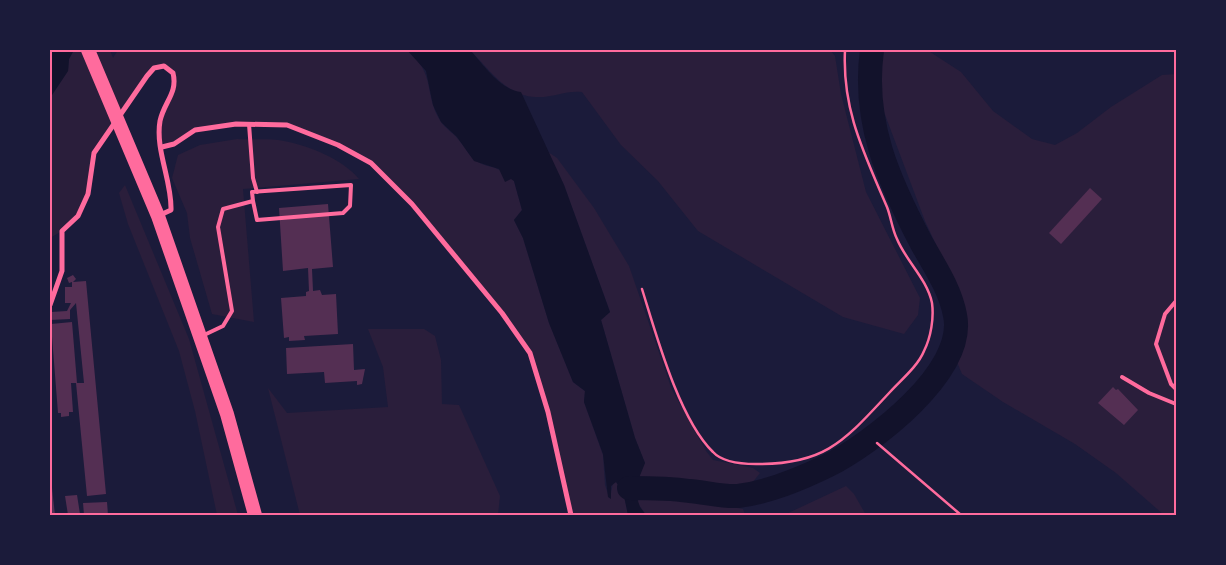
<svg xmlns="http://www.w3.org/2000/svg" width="1226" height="565" font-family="'Asap Condensed',sans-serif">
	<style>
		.green { fill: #2a1e3b }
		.water { fill: #12122b }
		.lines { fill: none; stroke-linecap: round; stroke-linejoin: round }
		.river { stroke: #12122b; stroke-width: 24 }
		.building { fill: #542f53 }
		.path { stroke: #ff6b9d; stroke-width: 2.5 }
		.service { stroke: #ff6b9d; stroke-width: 4 }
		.minor { stroke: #ff6b9d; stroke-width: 5 }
		.trunk { stroke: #ff6b9d; stroke-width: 14 }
		.neatline { fill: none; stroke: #ff6b9d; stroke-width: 2 }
	</style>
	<rect width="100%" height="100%" fill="#1b1b3a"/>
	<!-- green -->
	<g class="green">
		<path d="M 74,50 L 110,50 L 113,58 L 118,50 L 407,50 C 437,75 423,94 441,122 C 445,128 452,132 457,138 C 465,146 469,158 480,163 C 487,167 494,166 501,171 L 504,179 L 511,178 L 514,181 L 522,210 L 514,220 L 523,238 L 549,323 L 573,382 L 585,391 L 584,402 L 603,455 L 605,485 L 608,494 L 611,493 L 613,483 L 616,482 L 623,491 L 628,515 L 571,515 L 548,412 L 530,353 L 502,313 L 412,204 L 371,163 L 338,145 L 287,125 L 236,124 L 195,130 L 174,144 L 162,147 C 161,138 159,127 161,119 C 167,99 186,82 164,67 L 154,68 L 94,153 L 88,194 L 78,216 L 62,231 L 50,238 L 50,98 L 68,71 L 69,59 Z"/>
		<path d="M 470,50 L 830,50 L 835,56 L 841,94 L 866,192 L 920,298 L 918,315 L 904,334 L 843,317 L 698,231 L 658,181 L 621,145 L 582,92 C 566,90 552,98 536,97 C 506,96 489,69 470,50 Z"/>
		<polygon points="881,50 927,50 961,72 993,111 1032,139 1055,145 1077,133 1111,107 1162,75 1176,74 1176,515 1164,515 1116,473 1075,444 1003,402 962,374 957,362 964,335 959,294 925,221 884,112 877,80 878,55"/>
		<path d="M 237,139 C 252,140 269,138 284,141 C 310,146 342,159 359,179 L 243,189 L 254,322 L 212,314 L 190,238 L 187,213 L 172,178 L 178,155 L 200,145 Z"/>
		<polygon points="548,152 557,158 594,208 629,266 672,390 706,451 713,460 753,468 760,473 752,483 736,487 710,488 692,482 674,485 655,483 649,485 639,481 640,470 645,463 635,438 601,320 610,312 564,185"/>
		<polygon points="125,185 189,339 238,515 217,515 195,411 179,351 128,224 119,193"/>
		<polygon points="368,329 424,329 435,336 441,360 442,404 459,405 500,496 498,515 300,515 268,388 287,413 388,407 383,367"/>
		<polygon points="846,486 854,494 866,515 784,515"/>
		<path d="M 653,493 C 685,492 712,504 743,509 L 745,515 L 646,515 L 637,502 L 642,496 Z"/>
	</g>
	<!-- water -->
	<g class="water">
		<polygon points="50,50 74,50 69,59 68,71 50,98"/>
		<path d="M 407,50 L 470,50 C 484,65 500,90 521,92 L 564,185 L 610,312 L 601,320 L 635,438 L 645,463 L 639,478 L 643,484 L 636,495 L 640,507 L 646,515 L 628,515 L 623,491 L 616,482 L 611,486 L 611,499 L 608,497 L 603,454 L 584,402 L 585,391 L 573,382 L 549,323 L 523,238 L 514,220 L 522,210 L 514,181 L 511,179 L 505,182 L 499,169 L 474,161 L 457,137 L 441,122 L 433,105 L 426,71 Z"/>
	</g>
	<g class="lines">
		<!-- river -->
		<path class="river" d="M 629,488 C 649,488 669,488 689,491 C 704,492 723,497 738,496 C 769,492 798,480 827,466 C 871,444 967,372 955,315 C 950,289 935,267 922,244 C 889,181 862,123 872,50"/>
	</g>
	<!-- building -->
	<g class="building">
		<polygon points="1090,188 1102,199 1061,244 1049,233"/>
		<polygon points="328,204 333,267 312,269 313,291 320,290 322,295 336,294 338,334 304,336 305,340 289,341 289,337 284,338 281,298 306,296 306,292 309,291 308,268 283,271 279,208"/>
		<polygon points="73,275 76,279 73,282 86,281 106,494 87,496 76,383 84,383 76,303 70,310 70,319 50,320 51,312 67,311 71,303 65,303 65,287 72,287 72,282 69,283 67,278"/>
		<polygon points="72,322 77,383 71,383 73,412 69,412 69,416 61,417 61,413 58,413 51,324"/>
		<polygon points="353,344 354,370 365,369 362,384 357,385 357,381 325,383 324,372 287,374 286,348"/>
		<polygon points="1113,387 1116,390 1118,389 1138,410 1124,425 1098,403"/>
		<polygon points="50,479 51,479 55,515 50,515"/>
		<polygon points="77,495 80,514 68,515 65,496"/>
		<polygon points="107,502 108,515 84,515 83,503"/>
	</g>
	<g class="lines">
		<!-- path -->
		<g class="path">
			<path d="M 642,289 C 656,334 679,419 713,452 C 723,463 742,464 756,464 C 826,465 845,440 890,392 C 901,380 918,366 924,351 C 931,337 934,318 932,303 C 927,279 906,261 897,239 C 892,229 891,217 887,207 C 864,153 842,110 845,50"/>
			<polyline points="877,443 961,515"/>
		</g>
		<!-- service -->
		<g class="service">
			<polyline points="249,124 253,178 257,192"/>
			<polyline points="1176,301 1165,314 1156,344 1171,384 1176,389"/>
			<polyline points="202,336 223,326 232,311 218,227 223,209 253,201 252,192 351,185 350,206 343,213 257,220 253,201"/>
			<polyline points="1122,377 1149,393 1176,404"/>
		</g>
		<!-- minor -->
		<g class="minor">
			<polyline points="162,147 174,144 195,130 236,124 287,125 338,145 371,163 412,204 502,313 530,353 548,412 571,515"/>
			<path d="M 50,305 L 62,271 L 62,231 L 78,216 L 88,194 L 94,153 L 147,76 L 154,68 L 164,66 L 173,73 C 178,93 164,102 160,121 C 155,150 172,181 171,210 L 158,216"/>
		</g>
		<!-- trunk -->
		<polyline class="trunk" points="88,50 158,216 227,414 255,515"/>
	</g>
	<!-- border -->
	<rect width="1226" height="565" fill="none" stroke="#1b1b3a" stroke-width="102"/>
	<rect x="51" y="51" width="1124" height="463" class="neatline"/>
</svg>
